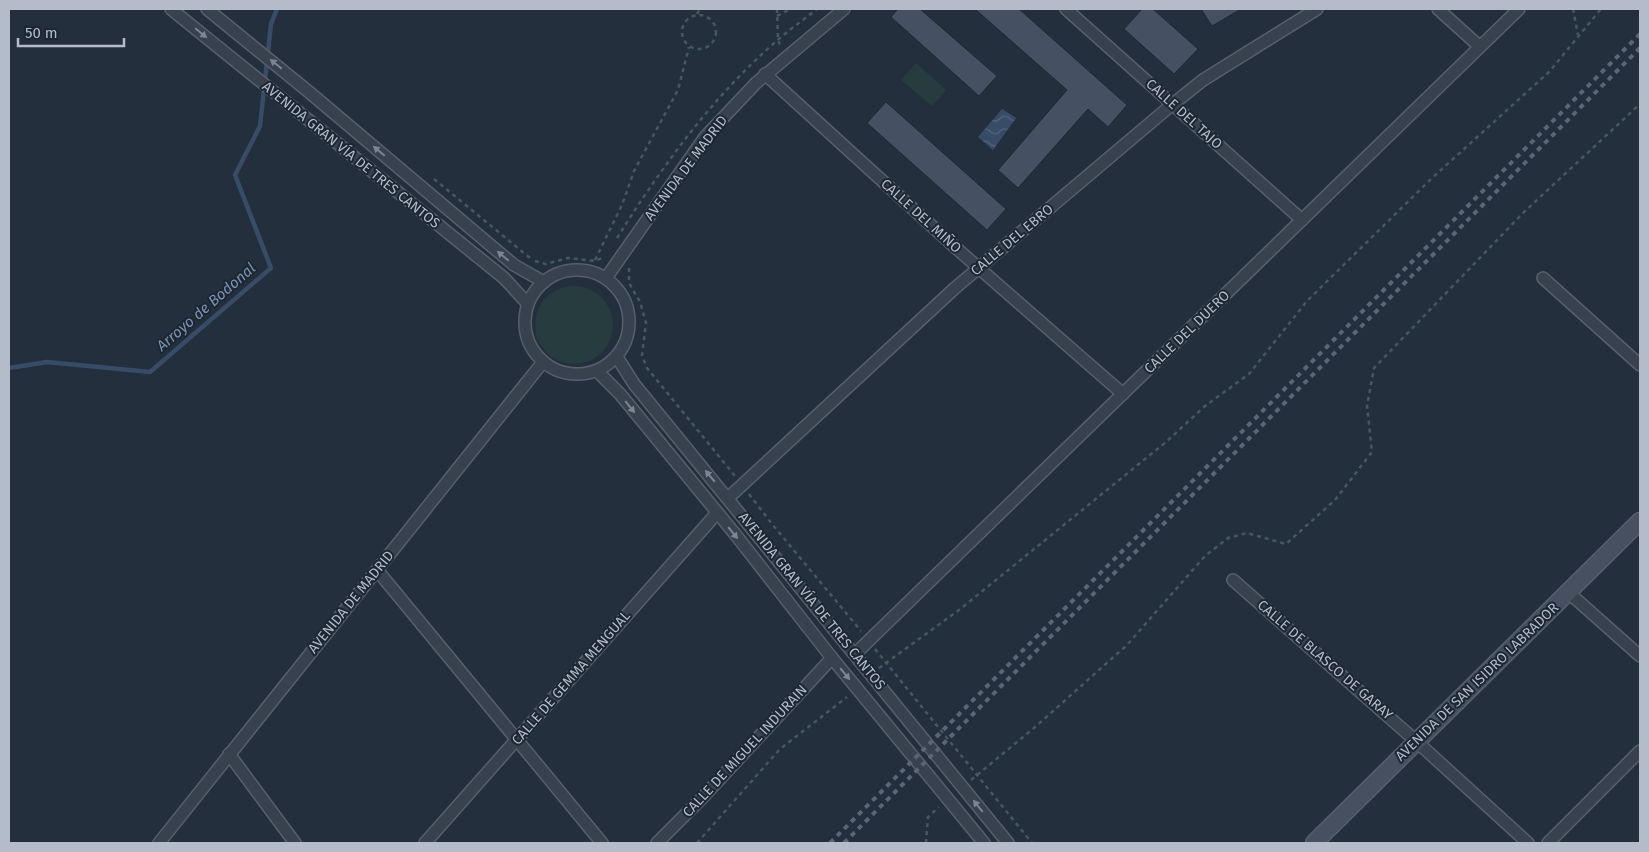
<svg xmlns="http://www.w3.org/2000/svg" width="1649" height="852" font-family="'Fira Sans',sans-serif">
	<style>
		.grass { fill: #263c3f }
		.water { fill: url(#water-waves) }
		.lines { fill: none; stroke-linecap: round; stroke-linejoin: round }
		.stream { stroke: #394c67; stroke-width: 4.5 }
		.building { fill: #455162; stroke: #1f2835 }
		.street-casing { stroke: #565f6c; stroke-width: 14 }
		.secondary-casing { stroke: #565f6c; stroke-width: 19 }
		.path { stroke: #44595c; stroke-width: 2.5; stroke-dasharray: 4 4; stroke-linecap: butt }
		.street { stroke: #38414e; stroke-width: 11 }
		.secondary { stroke: #465061; stroke-width: 16 }
		.rail { stroke: #5a6575; stroke-width: 4; stroke-dasharray: 5 5; stroke-linecap: butt }
		.oneway { fill: #7c8592 }
		.labels { text-anchor: middle; dominant-baseline: central; stroke-width: 4; stroke-linejoin: round; paint-order: stroke }
		.street-label { font-size: 14px; fill: #b4bcc9; stroke: #1d2633 }
		.water-label { font-size: 15px; font-style: italic; fill: #7c92b1; stroke: #1d2633 }
	</style>
	<defs>
		<pattern id="water-waves" width="16" height="10" patternUnits="userSpaceOnUse" patternTransform="scale(1.25)"><rect width="16" height="10" fill="#394c67"/><path d="M0 5q4-4 8 0t8 0" fill="none" stroke="#53647b"/></pattern>
	</defs>
	<rect width="100%" height="100%" fill="#242f3e"/>
	<!-- grass -->
	<g class="grass">
		<polygon points="916,63 946,90 932,106 901,80"/>
		<circle cx="574" cy="325" r="39"/>
	</g>
	<!-- water -->
	<polygon class="water" points="1002,109 1016,118 993,150 978,137"/>
	<g class="lines">
		<!-- stream -->
		<polyline class="stream" points="9,368 47,362 150,372 271,268 235,175 260,126 271,24 277,9"/>
	</g>
	<!-- building -->
	<g class="building">
		<polygon points="898,9 920,9 997,76 979,96 891,17"/>
		<polygon points="975,9 1019,9 1127,105 1108,127 1088,109 1018,188 998,170 1067,90"/>
		<polygon points="1142,9 1153,9 1198,49 1174,74 1124,29"/>
		<polygon points="1201,9 1241,9 1212,26"/>
		<polygon points="886,102 1006,209 987,230 867,123"/>
	</g>
	<g class="lines">
		<defs>
			<g id="street">
				<polyline points="171,9 504,278 528,304"/>
				<polyline points="207,9 309,92 514,265 544,282"/>
				<polyline points="1066,9 1302,220"/>
				<polyline points="1438,9 1479,46"/>
				<polyline points="765,74 956,248 1123,394"/>
				<circle cx="577" cy="322" r="52"/>
				<polyline points="606,278 705,137 756,83 844,9"/>
				<polyline points="1543,278 1640,365"/>
				<polyline points="617,357 634,384 1008,843"/>
				<polyline points="597,371 620,394 735,534 832,658 984,843"/>
				<polyline points="728,498 955,288 1168,108 1203,80 1317,9"/>
				<polyline points="377,570 602,843"/>
				<polyline points="1233,580 1416,741 1528,843"/>
				<polyline points="1568,592 1640,656"/>
				<polyline points="855,654 1519,9"/>
				<polyline points="229,754 295,843"/>
				<polyline points="159,843 543,362"/>
				<polyline points="425,843 717,513"/>
				<polyline points="657,843 704,796 832,658"/>
				<polyline points="1548,843 1640,751"/>
			</g>
			<polyline id="secondary" points="1314,843 1640,521"/>
		</defs>
		<!-- street casing -->
		<use href="#street" class="street-casing"/>
		<!-- secondary casing -->
		<use href="#secondary" class="secondary-casing"/>
		<!-- path -->
		<g class="path">
			<polyline points="777,9 778,40 781,47"/>
			<polyline points="1573,9 1578,35"/>
			<polyline points="697,14 700,9"/>
			<circle cx="699" cy="32" r="17"/>
			<polyline points="777,16 791,9"/>
			<polyline points="434,179 530,258"/>
			<path d="M 617,238 C 661,168 710,100 772,45 C 786,32 802,21 817,9"/>
			<polyline points="595,260 622,205 634,171 678,90 689,47"/>
			<polyline points="535,261 546,264 568,258 595,261 604,257"/>
			<polyline points="629,268 629,283 640,302 646,323 642,355 647,368 735,476"/>
			<polyline points="749,494 772,524 861,631"/>
			<polyline points="875,649 1032,843"/>
			<polyline points="879,668 959,610 1166,442 1205,406 1249,374 1307,301 1432,178 1549,72 1601,9"/>
			<polyline points="971,780 1034,728 1127,645 1205,556 1228,538 1247,533 1286,544 1335,500 1372,452 1367,406 1374,368 1524,212 1640,104"/>
			<polyline points="697,843 780,749 847,697"/>
			<polyline points="926,843 928,817 939,807"/>
		</g>
		<!-- street -->
		<use href="#street" class="street"/>
		<!-- secondary -->
		<use href="#secondary" class="secondary"/>
		<!-- rail -->
		<g class="rail">
			<polyline points="830,843 1640,34"/>
			<polyline points="844,843 1640,48"/>
		</g>
	</g>
	<!-- one-way arrows -->
	<defs><path id="oneway-solid" d="M-6-.8H1V-3.2L6.5 0L1 3.2V.8H-6Z" transform="scale(1.25)"/></defs>
	<g class="oneway">
		<use href="#oneway-solid" transform="translate(201 33) rotate(39)"/>
		<use href="#oneway-solid" transform="translate(276 64) rotate(-141)"/>
		<use href="#oneway-solid" transform="translate(379 151) rotate(-140)"/>
		<use href="#oneway-solid" transform="translate(503 256) rotate(-140)"/>
		<use href="#oneway-solid" transform="translate(630 407) rotate(51)"/>
		<use href="#oneway-solid" transform="translate(710 476) rotate(-130)"/>
		<use href="#oneway-solid" transform="translate(733 533) rotate(51)"/>
		<use href="#oneway-solid" transform="translate(845 674) rotate(50)"/>
		<use href="#oneway-solid" transform="translate(978 806) rotate(-129)"/>
	</g>
	<g class="labels">
		<!-- street labels -->
		<g class="street-label">
			<text transform="translate(1184 114) rotate(42)">CALLE DEL TAJO</text>
			<text transform="translate(351 155) rotate(39)">AVENIDA GRAN VÍA DE TRES CANTOS</text>
			<text transform="translate(686 168) rotate(-53)">AVENIDA DE MADRID</text>
			<text transform="translate(921 216) rotate(42)">CALLE DEL MIÑO</text>
			<text transform="translate(1012 240) rotate(-40)">CALLE DEL EBRO</text>
			<text transform="translate(1187 332) rotate(-44)">CALLE DEL DUERO</text>
			<text transform="translate(812 601) rotate(51)">AVENIDA GRAN VÍA DE TRES CANTOS</text>
			<text transform="translate(351 602) rotate(-51)">AVENIDA DE MADRID</text>
			<text transform="translate(1325 660) rotate(41)">CALLE DE BLASCO DE GARAY</text>
			<text transform="translate(571 678) rotate(-49)">CALLE DE GEMMA MENGUAL</text>
			<text transform="translate(1477 682) rotate(-44)">AVENIDA DE SAN ISIDRO LABRADOR</text>
			<text transform="translate(745 751) rotate(-47)">CALLE DE MIGUEL INDURAIN</text>
		</g>
		<!-- water labels -->
		<g class="water-label">
			<text transform="translate(206 307) rotate(-41)">Arroyo de Bodonal</text>
		</g>
	</g>
	<!-- border -->
	<rect width="1649" height="852" fill="none" stroke="#b4bcc9" stroke-width="20"/>
	<!-- scale -->
	<path d="M18 38v8h106v-8" fill="none" stroke="#b4bcc9" stroke-width="2.5"/>
	<text x="25" y="38" font-size="15" fill="#b4bcc9" stroke="#1d2633" stroke-width="4" paint-order="stroke">50 m</text>
</svg>
